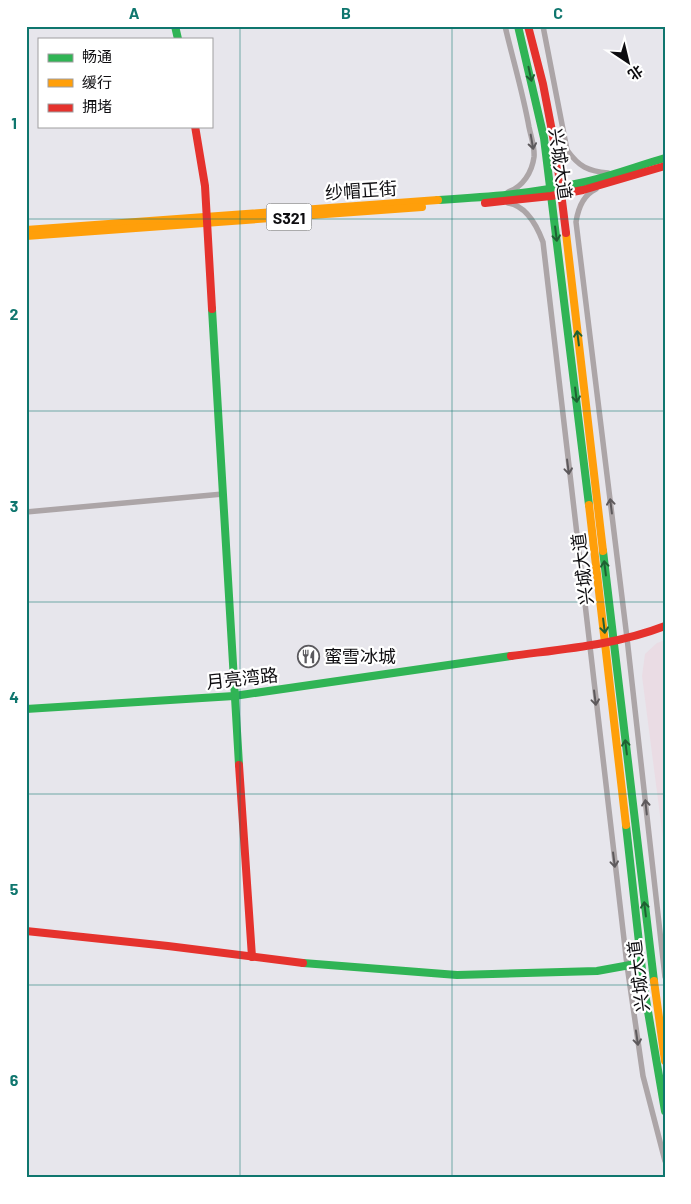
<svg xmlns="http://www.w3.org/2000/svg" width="691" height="1204" font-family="Barlow,'Noto Sans SC',sans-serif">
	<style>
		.education { fill: #eadce4 }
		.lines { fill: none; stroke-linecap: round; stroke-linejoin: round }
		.street { stroke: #aca5a7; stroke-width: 5.5 }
		.fast { stroke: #30b455; stroke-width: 8 }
		.slow { stroke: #ff9f0a; stroke-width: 8 }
		.jam { stroke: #e5322d; stroke-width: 8 }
		.oneway { stroke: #1f6032 }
		.oneway2 { stroke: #5d595c }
		.grid { fill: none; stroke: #0f766e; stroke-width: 1; stroke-opacity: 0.55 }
		.labels { text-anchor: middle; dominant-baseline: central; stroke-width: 4.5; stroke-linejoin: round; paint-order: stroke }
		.shield { fill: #fff; stroke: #565658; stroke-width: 1 }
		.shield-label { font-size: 16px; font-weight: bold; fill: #0e0d10 }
		.street-label { font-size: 18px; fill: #0e0d10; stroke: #fff }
		.poi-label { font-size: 18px; fill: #0e0d10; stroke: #fff; text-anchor: start }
		.neatline { fill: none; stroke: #0f766e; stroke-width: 2 }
		.grid-label { font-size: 16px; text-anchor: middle; font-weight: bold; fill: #0f766e }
	</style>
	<rect width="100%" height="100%" fill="#e7e6ec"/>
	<!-- education -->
	<polygon class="education" points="665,640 665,854 642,676 645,654 657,643"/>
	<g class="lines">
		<!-- street -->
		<g class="street">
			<path d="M 505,26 C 513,60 523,93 529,127 C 531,137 535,147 534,157 C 532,172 523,187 508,192"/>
			<path d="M 543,26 L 567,150 C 579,167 588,171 608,173"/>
			<path d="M 596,189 C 583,195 578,209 576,222 L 627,638 L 665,977"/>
			<path d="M 508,203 C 527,206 537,226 543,242 L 627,965 L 643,1076 L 665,1161"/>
			<polyline points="26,512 223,494"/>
		</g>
		<!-- fast -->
		<g class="fast">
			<polyline points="175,26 178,39"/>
			<polyline points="518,26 544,138 589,505"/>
			<path d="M 438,200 C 485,197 533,194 580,183 C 609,177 637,166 665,158"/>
			<polyline points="212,309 239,765"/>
			<polyline points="603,551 654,981"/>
			<polyline points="26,709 234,696 511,656"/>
			<polyline points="626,825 644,988 665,1111"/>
			<polyline points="303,963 457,975 597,971 641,963"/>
		</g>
		<!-- slow -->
		<g class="slow">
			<polyline points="26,230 438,200"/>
			<polyline points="566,233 603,551"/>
			<polyline points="26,236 422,207"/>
			<polyline points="589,505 626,825"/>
			<polyline points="654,981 665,1061"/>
		</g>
		<!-- jam -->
		<g class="jam">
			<polyline points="528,26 543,84 556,152 566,233"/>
			<polyline points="195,126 205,186 212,309"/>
			<polyline points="485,203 551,196 583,190 665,166"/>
			<path d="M 511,656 C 563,649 616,645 665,626"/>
			<polyline points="239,765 252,957"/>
			<polyline points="26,931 168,946 303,963"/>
		</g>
	</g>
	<!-- one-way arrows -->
	<defs><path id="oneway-shaft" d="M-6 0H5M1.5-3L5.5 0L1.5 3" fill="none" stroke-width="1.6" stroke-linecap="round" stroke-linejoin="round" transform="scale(1.25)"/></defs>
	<g class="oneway">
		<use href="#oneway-shaft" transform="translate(530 74) rotate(78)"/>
		<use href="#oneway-shaft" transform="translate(556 234) rotate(83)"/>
		<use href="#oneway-shaft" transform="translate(578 338) rotate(-97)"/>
		<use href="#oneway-shaft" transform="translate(576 395) rotate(83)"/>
		<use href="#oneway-shaft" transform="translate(605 568) rotate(-97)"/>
		<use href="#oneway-shaft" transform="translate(604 626) rotate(83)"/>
		<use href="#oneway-shaft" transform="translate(626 747) rotate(-97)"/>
		<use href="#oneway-shaft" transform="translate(645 909) rotate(-97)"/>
	</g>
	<g class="oneway2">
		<use href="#oneway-shaft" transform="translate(532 142) rotate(80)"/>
		<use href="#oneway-shaft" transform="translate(568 467) rotate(83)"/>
		<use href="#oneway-shaft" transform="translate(611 506) rotate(-97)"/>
		<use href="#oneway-shaft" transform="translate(595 698) rotate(83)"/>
		<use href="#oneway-shaft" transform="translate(646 807) rotate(-96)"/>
		<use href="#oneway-shaft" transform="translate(614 860) rotate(83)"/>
		<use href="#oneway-shaft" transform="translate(637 1038) rotate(82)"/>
	</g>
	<!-- grid -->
	<path class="grid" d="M 240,26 L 240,1178M 452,26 L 452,1178M 26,219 L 665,219M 26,411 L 665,411M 26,602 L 665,602M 26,794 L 665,794M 26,985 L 665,985"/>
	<!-- icons -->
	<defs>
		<symbol id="restaurant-ring" viewBox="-11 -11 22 22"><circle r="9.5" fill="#fff" stroke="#5a595d" stroke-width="1.5"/><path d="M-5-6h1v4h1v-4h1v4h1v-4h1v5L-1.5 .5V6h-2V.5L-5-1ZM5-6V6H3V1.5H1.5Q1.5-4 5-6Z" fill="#5a595d"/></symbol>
	</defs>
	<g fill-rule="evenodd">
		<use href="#restaurant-ring" x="296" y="644" width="25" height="25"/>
	</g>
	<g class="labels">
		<!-- shield labels -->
		<rect class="shield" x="266.5" y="203.5" width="45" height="27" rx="4"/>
		<g class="shield-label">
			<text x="289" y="217">S321</text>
		</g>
		<!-- street labels -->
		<g class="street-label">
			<text transform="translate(561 164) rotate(82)">兴城大道</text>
			<text transform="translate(361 190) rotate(-4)">纱帽正街</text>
			<text transform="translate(582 569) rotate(-97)">兴城大道</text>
			<text transform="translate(242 678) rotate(-6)">月亮湾路</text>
			<text transform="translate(638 976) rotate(-97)">兴城大道</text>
		</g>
		<!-- poi labels -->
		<g class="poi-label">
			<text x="324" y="656">蜜雪冰城</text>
		</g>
	</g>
	<!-- border -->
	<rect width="691" height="1204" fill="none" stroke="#ffffff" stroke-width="55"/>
	<!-- legend -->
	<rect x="38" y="38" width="175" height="90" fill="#ffffff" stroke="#9f9e9f"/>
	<rect x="48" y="54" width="25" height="8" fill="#30b455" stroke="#9f9e9f"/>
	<text x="82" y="62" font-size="15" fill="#0e0d10">畅通</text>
	<rect x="48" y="79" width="25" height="8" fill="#ff9f0a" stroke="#9f9e9f"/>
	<text x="82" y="88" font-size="15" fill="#0e0d10">缓行</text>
	<rect x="48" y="104" width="25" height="8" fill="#e5322d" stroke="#9f9e9f"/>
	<text x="82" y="112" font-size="15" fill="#0e0d10">拥堵</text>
	<!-- north arrow -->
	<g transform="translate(628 62) rotate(145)" stroke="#ffffff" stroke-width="4" paint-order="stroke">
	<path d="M0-4L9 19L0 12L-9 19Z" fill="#0e0d10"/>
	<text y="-8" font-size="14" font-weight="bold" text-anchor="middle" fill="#0e0d10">北</text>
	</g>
	<rect x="28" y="28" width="636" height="1148" class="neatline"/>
	<g class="grid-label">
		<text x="134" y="19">A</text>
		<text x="346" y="19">B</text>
		<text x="558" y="19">C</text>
		<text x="14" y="129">1</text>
		<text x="14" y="320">2</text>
		<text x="14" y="512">3</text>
		<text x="14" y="703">4</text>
		<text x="14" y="895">5</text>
		<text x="14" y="1086">6</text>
	</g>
</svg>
